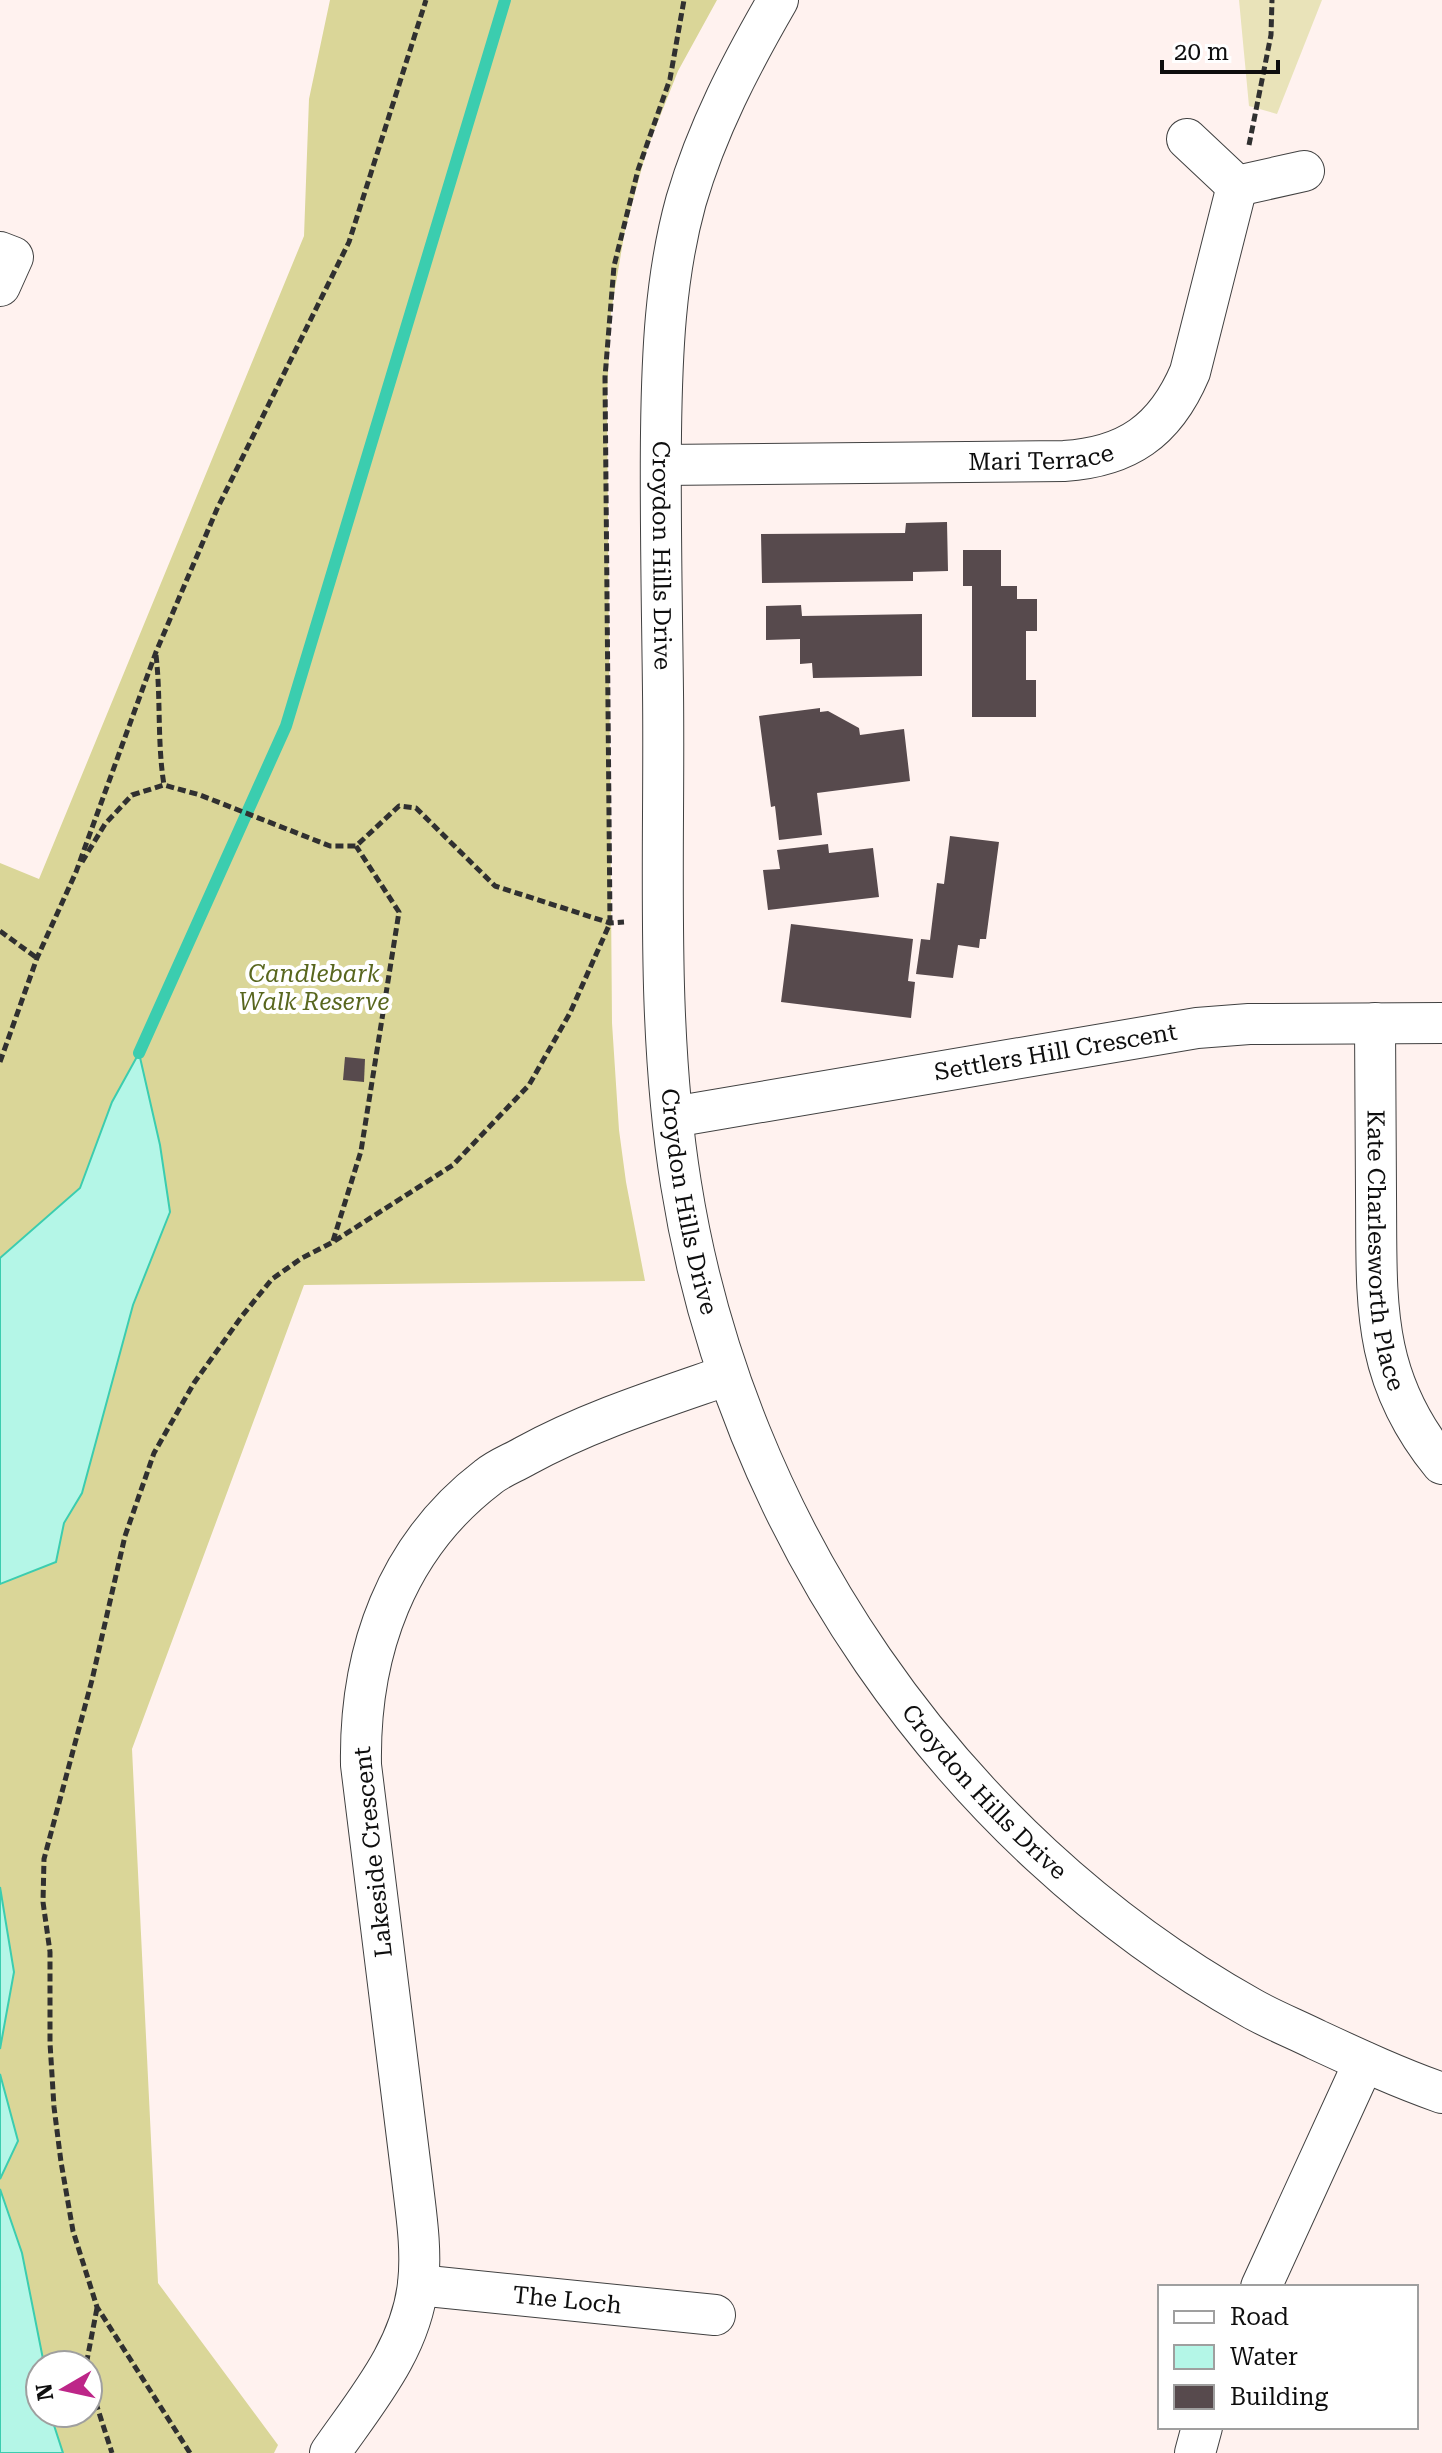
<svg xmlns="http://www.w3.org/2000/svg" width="1442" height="2453" font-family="'Roboto Serif',serif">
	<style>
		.green { fill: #e9e3b9 }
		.forest { fill: #dad698; fill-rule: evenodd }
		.water { fill: #b4f6e7; stroke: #3bcdaf; stroke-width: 2 }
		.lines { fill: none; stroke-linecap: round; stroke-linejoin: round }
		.stream { stroke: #3bcdaf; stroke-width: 12 }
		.building { fill: #574a4d }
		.street-casing { stroke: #414141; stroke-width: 42 }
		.path { stroke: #303030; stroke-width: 5; stroke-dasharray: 8 4; stroke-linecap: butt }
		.street { stroke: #fff; stroke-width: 40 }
		.labels { text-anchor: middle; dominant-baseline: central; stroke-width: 8; stroke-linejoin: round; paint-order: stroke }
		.street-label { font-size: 24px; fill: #0e0e0e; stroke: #fff }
		.park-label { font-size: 24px; font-style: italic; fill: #58661e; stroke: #fff }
	</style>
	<rect width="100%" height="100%" fill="#fff2ef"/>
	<!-- green -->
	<polygon class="green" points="1239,0 1322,0 1277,114 1249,106"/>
	<!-- forest -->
	<path class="forest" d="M 330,0 L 717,0 L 678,71 L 647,149 L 625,230 L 611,312 L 607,396 L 612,1023 L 619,1130 L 626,1182 L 645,1281 L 304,1285 L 132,1749 L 158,2283 L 278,2445 L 274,2453 L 0,2453 L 0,863 L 39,879 L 304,236 L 309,99 ZM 40,2365 L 88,2365 L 88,2413 L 40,2413 Z"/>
	<!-- water -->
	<g class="water">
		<polygon points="139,1053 160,1145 170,1212 133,1305 82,1493 64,1523 56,1562 0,1584 0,1258 80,1188 112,1102"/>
		<polygon points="0,1887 14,1972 0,2049"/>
		<polygon points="0,2074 18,2141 0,2179"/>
		<polygon points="0,2189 22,2253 43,2359 44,2365 40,2365 40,2413 50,2413 63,2453 0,2453"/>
	</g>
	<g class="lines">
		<!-- stream -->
		<polyline class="stream" points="139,1053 286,726 505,0"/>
	</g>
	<!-- building -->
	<g class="building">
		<polygon points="947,522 948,571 913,572 913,581 762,583 761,534 905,533 906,523"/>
		<polygon points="963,550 1001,550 1001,586 1017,586 1017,599 1037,599 1037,631 1026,631 1026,680 1036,680 1036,717 972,717 972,586 963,586"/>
		<polygon points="801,605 802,616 922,614 922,676 813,678 812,663 800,664 800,639 766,640 766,606"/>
		<polygon points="820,708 820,712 828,711 859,728 860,735 904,729 910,781 817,793 822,835 779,840 775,806 771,807 759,716"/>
		<polygon points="950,836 999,842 986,939 980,939 979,948 958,945 953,978 916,974 921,939 930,940 937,883 944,884"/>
		<polygon points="828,844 829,853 873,848 879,897 768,910 763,870 780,869 777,850"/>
		<polygon points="791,924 913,939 908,981 915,982 911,1018 781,1002"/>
		<polygon points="345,1057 365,1059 364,1082 343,1080"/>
	</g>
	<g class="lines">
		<defs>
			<g id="street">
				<path id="s1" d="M 778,0 C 741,64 707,129 686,201 C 665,277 662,355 661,433 C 660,519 662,606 663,692 C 665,855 655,1022 681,1184 C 735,1525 949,1839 1251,2008 C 1272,2020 1295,2029 1317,2040 C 1358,2059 1399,2078 1442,2093"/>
				<polyline points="1187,139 1237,186 1304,171"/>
				<polyline points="0,252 13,257 0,286"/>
				<path id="s2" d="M 661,465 L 1064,461 C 1127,457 1165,431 1190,372 L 1237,186"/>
				<path id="s3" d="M 1375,1023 C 1375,1080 1376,1137 1376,1194 C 1377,1300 1370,1376 1442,1464"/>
				<path id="s4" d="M 673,1117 L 1197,1028 L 1249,1024 L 1442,1023"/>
				<path id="s5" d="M 418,2285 L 715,2315"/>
				<polyline points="1261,2287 1364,2062"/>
				<path d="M 330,2453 C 366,2401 411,2349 418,2284 C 422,2249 416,2213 412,2178 L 361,1765 C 359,1652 396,1547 488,1477 C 499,1468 513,1463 525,1456 C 589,1421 659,1399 728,1375"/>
				<polyline points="1195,2453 1202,2427"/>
			</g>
		</defs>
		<!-- street casing -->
		<use href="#street" class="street-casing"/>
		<!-- path -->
		<g class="path">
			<polyline points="1249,145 1271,35 1272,0"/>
			<path d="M 156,655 C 161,698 157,742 164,785"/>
			<polyline points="82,862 105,824 132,795 164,785 200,795 330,846 356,846 399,806 416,808 495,886 610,923 624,922"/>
			<polyline points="0,931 37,958"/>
			<polyline points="0,1062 37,958 76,872 156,652 217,509 349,242 426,0"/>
			<polyline points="333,1241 361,1151 399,912 356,846"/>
			<polyline points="97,2308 87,2360 93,2394 112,2453"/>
			<polyline points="190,2453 97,2307 73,2231 61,2162 54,2107 50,2043 50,1952 43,1902 44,1859 92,1680 125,1536 154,1453 194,1383 242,1316 272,1279 302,1258 333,1242 453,1165 529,1085 570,1013 610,923 605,377 614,266 638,170 670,79 684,0"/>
		</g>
		<!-- street -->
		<use href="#street" class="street"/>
	</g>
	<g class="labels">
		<!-- street labels -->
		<g class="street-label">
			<text stroke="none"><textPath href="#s2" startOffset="380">Mari Terrace</textPath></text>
			<text stroke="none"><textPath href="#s1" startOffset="578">Croydon Hills Drive</textPath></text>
			<text stroke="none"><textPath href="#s4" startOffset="388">Settlers Hill Crescent</textPath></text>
			<text stroke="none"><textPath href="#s1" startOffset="1226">Croydon Hills Drive</textPath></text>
			<text stroke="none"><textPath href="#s3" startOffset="228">Kate Charlesworth Place</textPath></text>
			<text stroke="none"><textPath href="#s1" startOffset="1898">Croydon Hills Drive</textPath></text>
			<text transform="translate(373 1852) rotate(-96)">Lakeside Crescent</text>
			<text stroke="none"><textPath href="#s5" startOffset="150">The Loch</textPath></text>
		</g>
		<!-- park labels -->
		<g class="park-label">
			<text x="314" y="974">Candlebark<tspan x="314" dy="28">Walk Reserve</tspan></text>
		</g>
	</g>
	<!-- legend -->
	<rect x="1158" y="2285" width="260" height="144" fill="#ffffff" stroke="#9f9f9f" stroke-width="2"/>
	<rect x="1174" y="2311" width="40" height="12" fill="#ffffff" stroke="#9f9f9f" stroke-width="2"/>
	<text x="1230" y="2325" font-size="24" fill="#0e0e0e">Road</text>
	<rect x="1174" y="2345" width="40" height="24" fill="#b4f6e7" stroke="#9f9f9f" stroke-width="2"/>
	<text x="1230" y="2365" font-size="24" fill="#0e0e0e">Water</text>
	<rect x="1174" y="2385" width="40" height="24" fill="#574a4d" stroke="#9f9f9f" stroke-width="2"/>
	<text x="1230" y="2405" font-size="24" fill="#0e0e0e">Building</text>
	<!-- north arrow -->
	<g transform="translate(64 2389) rotate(261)"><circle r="38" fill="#ffffff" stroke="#9f9f9f" stroke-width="2"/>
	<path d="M0-6L14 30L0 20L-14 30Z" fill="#bd2688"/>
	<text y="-12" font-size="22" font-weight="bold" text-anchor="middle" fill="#0e0e0e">N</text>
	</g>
	<!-- scale -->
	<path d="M1162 60v12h116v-12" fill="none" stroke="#0e0e0e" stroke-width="4"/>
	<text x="1174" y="60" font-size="24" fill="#0e0e0e" stroke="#ffffff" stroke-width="6" paint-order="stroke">20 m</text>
</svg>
